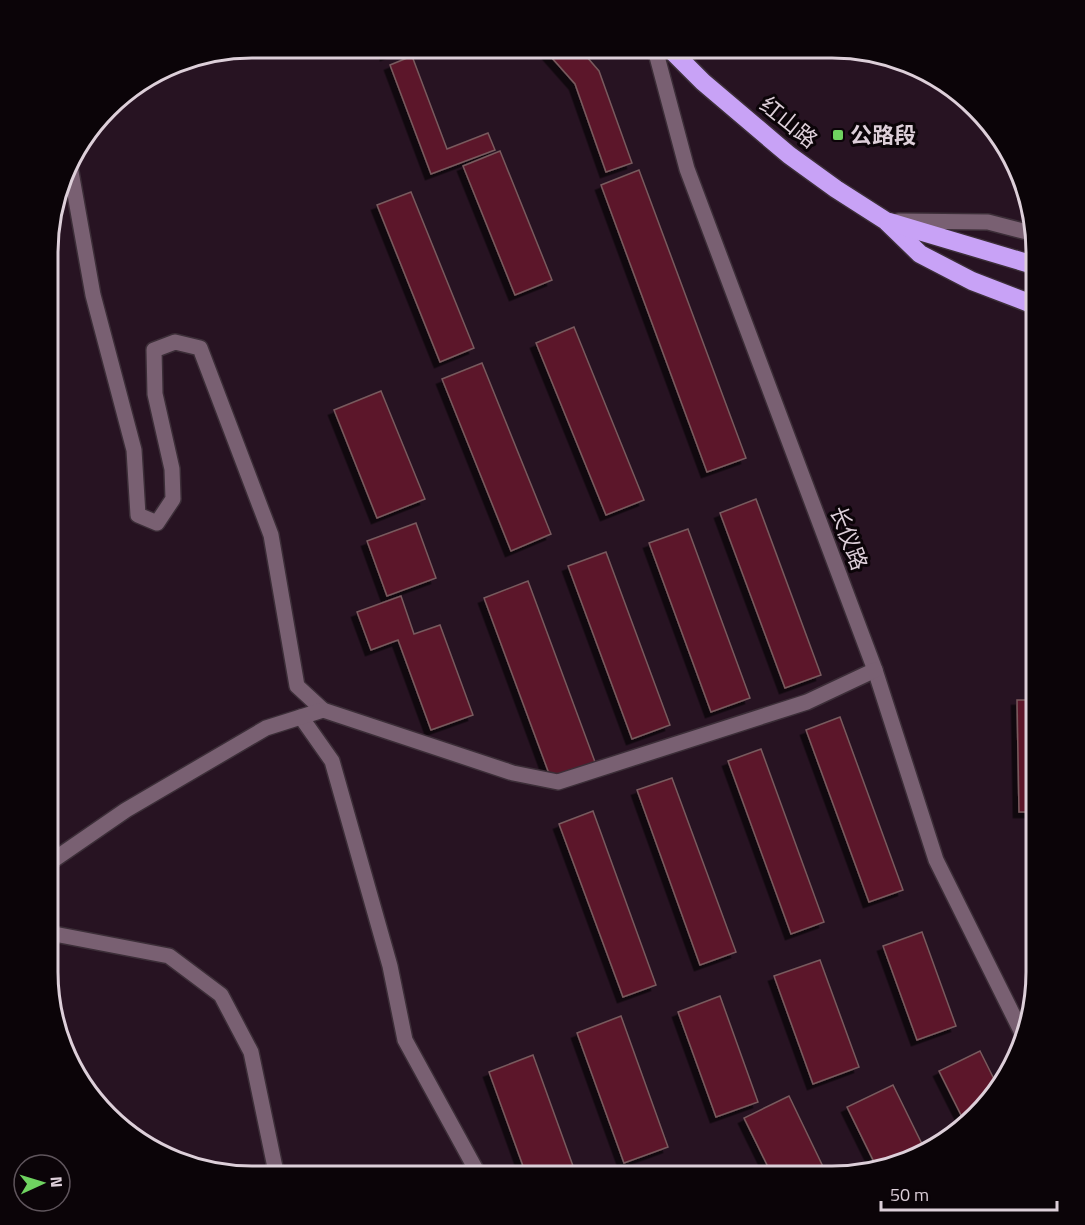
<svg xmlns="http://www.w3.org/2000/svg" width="1085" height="1225" font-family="'Titillium Web','Noto Sans SC',sans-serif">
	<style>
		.building { fill: #5b1929; stroke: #795a5e; stroke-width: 1.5; filter: url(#shadow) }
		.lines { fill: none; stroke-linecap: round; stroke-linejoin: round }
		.minor-casing { stroke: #3c2e38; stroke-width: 18 }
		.highway-casing { stroke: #3c2e38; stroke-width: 21 }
		.minor { stroke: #796072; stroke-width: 15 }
		.highway { stroke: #c8a2f6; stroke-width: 18 }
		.poi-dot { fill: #6fd360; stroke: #0b0408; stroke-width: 2 }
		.labels { text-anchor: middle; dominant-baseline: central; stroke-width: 6; stroke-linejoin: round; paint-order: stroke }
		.street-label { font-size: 22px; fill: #ddcfd9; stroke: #0b0408 }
		.poi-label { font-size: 22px; font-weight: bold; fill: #ddcfd9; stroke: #0b0408; text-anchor: start }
		.rim { fill: none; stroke: #ddcfd9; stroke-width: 3 }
	</style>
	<defs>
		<filter id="shadow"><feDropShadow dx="-5.5" dy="5.5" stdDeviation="0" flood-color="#0009"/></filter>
	</defs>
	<rect width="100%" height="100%" fill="#271322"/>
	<!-- building -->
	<g class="building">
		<polygon points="383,48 402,48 386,55"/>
		<polygon points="544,49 580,49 599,71 632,163 606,172 575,84"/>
		<polygon points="412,56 447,149 488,133 495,150 431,174 390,65"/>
		<polygon points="500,151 552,280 515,295 463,166"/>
		<polygon points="639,170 746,458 707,472 601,185"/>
		<polygon points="411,192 474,348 440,362 377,205"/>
		<polygon points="574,327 644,500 606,515 536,343"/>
		<polygon points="482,363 551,534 511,551 442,379"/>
		<polygon points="381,391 425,499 377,518 334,410"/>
		<polygon points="756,499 821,675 785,688 720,513"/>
		<polygon points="416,523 436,578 387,596 367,541"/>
		<polygon points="688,529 750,698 711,712 649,543"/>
		<polygon points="606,552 670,725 632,739 568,566"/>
		<polygon points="528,581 595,762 551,779 484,598"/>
		<polygon points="401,596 414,634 440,625 473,715 431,730 398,640 371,650 357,612"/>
		<polygon points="1017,700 1037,700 1037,812 1019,812"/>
		<polygon points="840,717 903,890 869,902 806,730"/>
		<polygon points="761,749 824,922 791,934 728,761"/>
		<polygon points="672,778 736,952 700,965 637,790"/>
		<polygon points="593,811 656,985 623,997 559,824"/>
		<polygon points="922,932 956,1026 917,1040 883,946"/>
		<polygon points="820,960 859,1067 813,1084 774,976"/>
		<polygon points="720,996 758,1102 716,1117 678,1012"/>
		<polygon points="621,1016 668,1147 624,1163 577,1033"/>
		<polygon points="980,1051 998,1087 965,1123 939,1071"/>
		<polygon points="533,1055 577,1177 527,1177 489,1072"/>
		<polygon points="893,1085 925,1150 876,1166 847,1107"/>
		<polygon points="789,1096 828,1177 773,1177 744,1118"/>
	</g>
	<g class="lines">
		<defs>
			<g id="minor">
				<polyline points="655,49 687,169 875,670 936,860 1022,1033"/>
				<polyline points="70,166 93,295 134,450 138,515 157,523 173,499 172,469 155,394 154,350 175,342 200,348 271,535 297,686 323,710"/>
				<polyline points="898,221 988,222 1035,234"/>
				<polyline points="301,717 332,761 390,966 405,1040 480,1177"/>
				<polyline points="49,863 126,810 266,728 323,710 513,773 558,782 807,702 875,670"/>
				<polyline points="49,933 169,956 221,995 251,1052 277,1177"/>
			</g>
			<g id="highway">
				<polyline points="670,49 703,82 789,155 836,189 886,221 920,254 972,281 1037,306"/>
				<polyline points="889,222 1037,266"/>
			</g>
		</defs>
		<!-- minor casing -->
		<use href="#minor" class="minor-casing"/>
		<!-- highway casing -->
		<use href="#highway" class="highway-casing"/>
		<!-- minor -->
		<use href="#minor" class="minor"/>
		<!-- highway -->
		<use href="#highway" class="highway"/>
	</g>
	<!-- markers -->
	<rect class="poi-dot" x="832" y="129" width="12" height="12" rx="3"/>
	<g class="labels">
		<!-- street labels -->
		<g class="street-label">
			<text transform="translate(789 122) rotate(39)">红山路</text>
			<text transform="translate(849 538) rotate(69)">长仪路</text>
		</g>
		<!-- poi labels -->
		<g class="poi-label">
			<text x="850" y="135">公路段</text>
		</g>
	</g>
	<!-- crop -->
	<path d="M0 0H1085V1225H0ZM252 58H832A194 194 0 0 1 1026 252V972A194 194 0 0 1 832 1166H252A194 194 0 0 1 58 972V252A194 194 0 0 1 252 58Z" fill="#0b0408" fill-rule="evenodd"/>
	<path class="rim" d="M252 58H832A194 194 0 0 1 1026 252V972A194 194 0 0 1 832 1166H252A194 194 0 0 1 58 972V252A194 194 0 0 1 252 58Z"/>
	<!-- north arrow -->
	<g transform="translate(42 1183) rotate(86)"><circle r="28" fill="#0b0408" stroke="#5f555c" stroke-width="1.5"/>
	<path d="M0-4.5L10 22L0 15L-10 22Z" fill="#6fd360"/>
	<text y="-9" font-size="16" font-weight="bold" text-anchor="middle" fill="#ddcfd9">N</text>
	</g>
	<!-- scale -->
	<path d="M881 1201v9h176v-9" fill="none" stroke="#ddcfd9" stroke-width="3"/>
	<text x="890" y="1201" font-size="18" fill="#ddcfd9" stroke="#0b0408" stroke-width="4.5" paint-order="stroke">50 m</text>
</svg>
